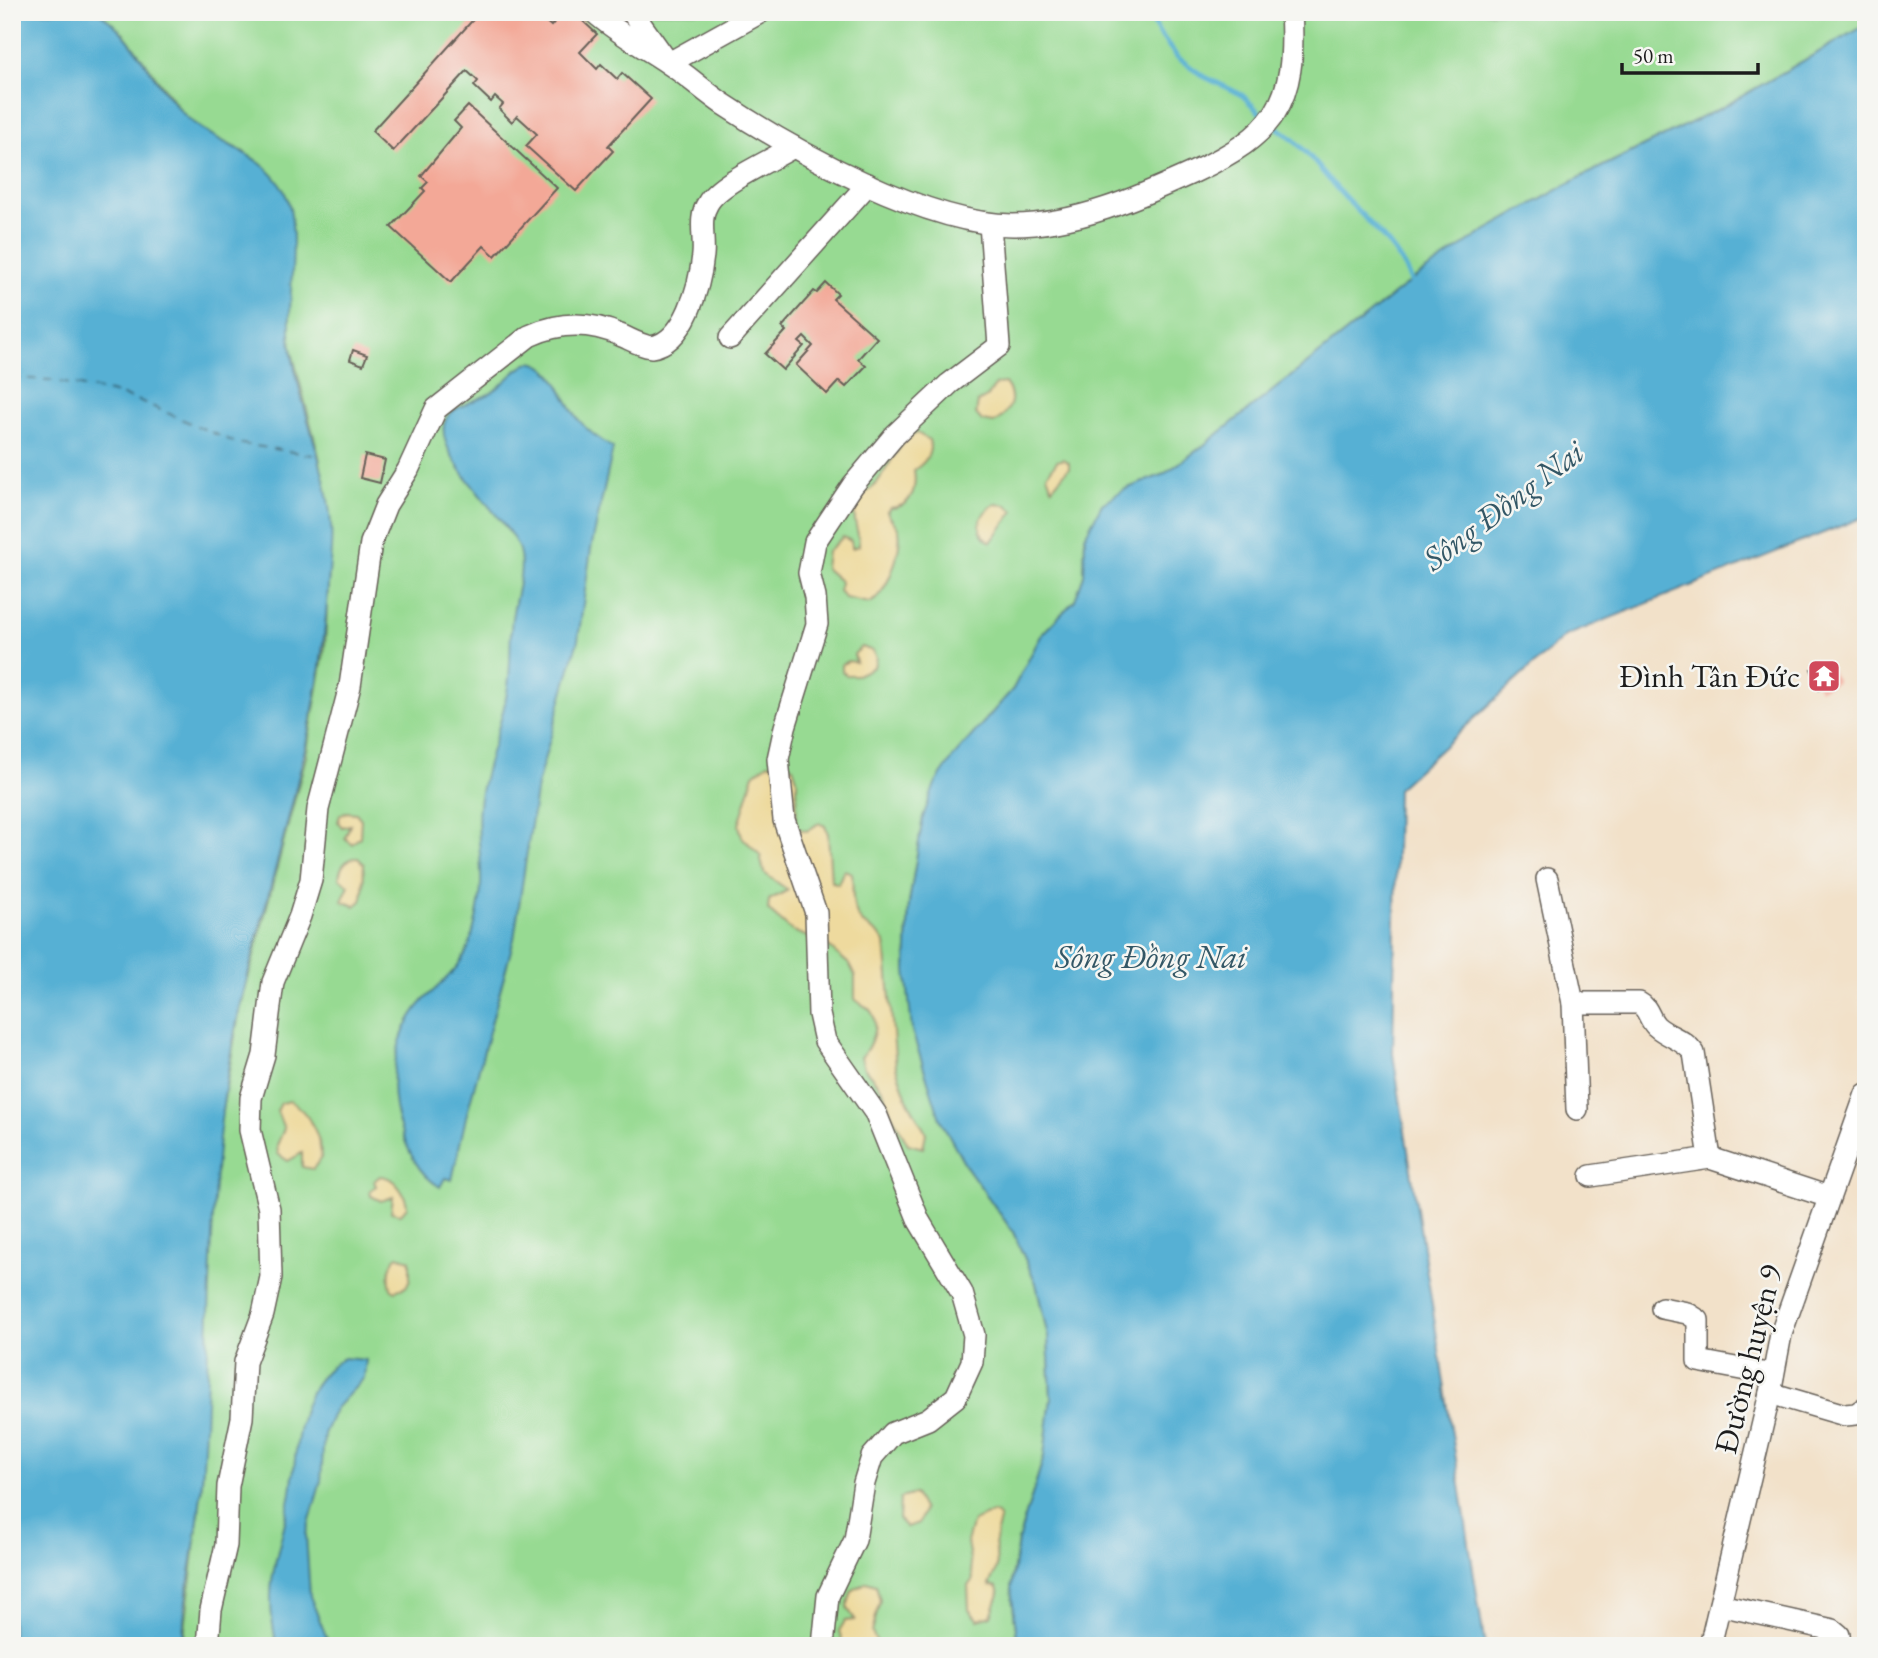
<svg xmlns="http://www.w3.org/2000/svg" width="1878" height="1658" font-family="'EB Garamond',serif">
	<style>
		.green { fill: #97da92; stroke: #5a7b57; stroke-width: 2 }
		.sand { fill: #eeda9e; stroke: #857b5d; stroke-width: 2 }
		.water { fill: #56b0d4; stroke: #396678; stroke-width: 2 }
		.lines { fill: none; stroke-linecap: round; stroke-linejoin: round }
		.stream { stroke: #56b0d4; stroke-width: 5 }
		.ferry { stroke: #335766; stroke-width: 2; stroke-dasharray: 9 7; stroke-linecap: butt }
		.building { fill: #f3a897 }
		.minor-casing { stroke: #676159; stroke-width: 24 }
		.minor { stroke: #fff; stroke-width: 21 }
		.labels { text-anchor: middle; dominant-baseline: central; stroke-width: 5; stroke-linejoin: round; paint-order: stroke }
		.poi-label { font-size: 32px; fill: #1c1c1c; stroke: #f6f6f2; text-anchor: end }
		.street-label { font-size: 32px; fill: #1c1c1c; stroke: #f6f6f2 }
		.water-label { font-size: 33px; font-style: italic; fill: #335766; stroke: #f6f6f2 }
	</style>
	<rect width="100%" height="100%" fill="#f6f6f2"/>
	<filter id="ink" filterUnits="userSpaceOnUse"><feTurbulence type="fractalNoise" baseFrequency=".0143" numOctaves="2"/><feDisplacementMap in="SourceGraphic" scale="14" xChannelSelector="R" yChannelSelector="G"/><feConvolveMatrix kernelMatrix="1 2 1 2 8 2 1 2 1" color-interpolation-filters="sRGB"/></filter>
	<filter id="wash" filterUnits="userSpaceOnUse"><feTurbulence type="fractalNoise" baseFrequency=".00686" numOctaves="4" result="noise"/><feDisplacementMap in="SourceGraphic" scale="28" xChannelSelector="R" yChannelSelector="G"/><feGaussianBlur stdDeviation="1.57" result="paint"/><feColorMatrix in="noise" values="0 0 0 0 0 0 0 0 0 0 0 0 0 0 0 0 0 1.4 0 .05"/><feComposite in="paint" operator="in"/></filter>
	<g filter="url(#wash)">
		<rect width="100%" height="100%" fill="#f2e1c9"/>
		<!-- green -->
		<polygon class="green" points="99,12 1866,12 1866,25 1721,108 1579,178 1485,231 1411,281 1203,446 1164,474 1123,490 1085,536 1084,575 1075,600 1042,634 1013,689 954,756 923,817 909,903 906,970 966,1166 1013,1232 1036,1283 1048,1337 1051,1397 1044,1456 1018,1541 1011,1588 1018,1646 183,1646 202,1484 210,1239 217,1139 239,1014 306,756 325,647 331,526 319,456 291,348 288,298 246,153 208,135 184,115 124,34"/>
		<!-- sand -->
		<g class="sand">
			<path d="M 1005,383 C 1018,399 1009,413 994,423 L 982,421 L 976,414 L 978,402 L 988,396 L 996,384 Z"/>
			<path d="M 917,433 L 929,440 C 933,454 925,463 914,470 C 917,489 912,507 890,508 L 887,512 C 890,519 897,524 899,531 C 903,549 886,598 869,603 L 845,598 L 839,591 L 840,581 L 825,568 L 827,552 L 843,537 L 851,541 L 852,548 L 859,546 C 860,533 852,522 855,508 C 858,497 864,494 872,488 C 884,479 898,439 917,433 Z"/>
			<polygon points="1064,459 1069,463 1069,468 1052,488 1047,475 1057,461"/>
			<path d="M 995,504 L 1007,505 L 1014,511 L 991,542 C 973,532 979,513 995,504 Z"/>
			<polygon points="862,647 873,651 876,658 874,667 857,675 846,675 842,671 842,664 848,661 856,662 854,654"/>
			<path d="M 768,763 L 793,767 L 797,779 L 796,828 L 807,831 L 819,823 L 825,826 L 828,834 L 831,881 L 838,884 L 844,870 L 852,873 C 854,890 849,909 863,923 C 871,930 879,932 885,942 L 896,1067 L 907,1099 L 926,1133 L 923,1148 L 908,1144 L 891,1113 L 883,1090 L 864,1068 L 861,1057 C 870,1047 882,1022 869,1009 C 865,1005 859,1004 855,999 L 855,975 L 850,965 L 824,943 L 792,931 L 768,910 L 769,900 L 788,890 L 764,873 L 760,855 L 742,837 L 739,825 L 754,774 Z"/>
			<polygon points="346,812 356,813 361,819 360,837 352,844 345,838 350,825 342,827 338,822 340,815"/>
			<path d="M 358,858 L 364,864 C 363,875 365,891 361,901 L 355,906 L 342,901 L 349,885 L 339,878 C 340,867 346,857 358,858 Z"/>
			<path d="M 290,1101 C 309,1112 321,1136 321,1158 L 313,1169 L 302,1167 L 302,1153 L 288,1161 L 278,1154 L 277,1145 L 284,1129 L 277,1111 L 281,1103 Z"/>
			<path d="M 380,1176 C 394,1176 406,1194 407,1207 L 401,1214 L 391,1212 L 393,1197 L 381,1201 L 371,1196 L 370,1191 L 376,1186 L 374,1181 Z"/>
			<path d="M 398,1256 L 410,1260 L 410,1279 L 406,1287 L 395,1291 L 391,1288 C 388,1277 389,1262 398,1256 Z"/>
			<polygon points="915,1494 924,1510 919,1523 906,1527 899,1520 900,1498"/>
			<polygon points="992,1513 997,1514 1000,1520 995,1540 997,1567 989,1585 997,1587 999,1594 991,1616 978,1620 969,1610 968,1586 973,1579 967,1542 973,1521"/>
			<polygon points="867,1582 876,1585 880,1600 872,1633 879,1646 844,1646 839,1631 845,1621 855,1620 847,1607 852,1591"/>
		</g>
		<!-- water -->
		<g class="water">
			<path d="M 12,12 L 99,12 C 108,20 118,27 125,36 C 147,62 163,96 189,119 C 219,146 265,153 284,191 C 303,228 285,302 291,347 C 299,407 327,464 331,525 C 333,545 329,567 328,586 C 321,733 271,870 239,1012 C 204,1167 213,1324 202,1481 C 199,1536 183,1591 183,1646 L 12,1646 Z"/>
			<polygon points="1866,25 1866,516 1565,636 1397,789 1393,1054 1485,1646 1018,1646 1011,1588 1018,1541 1044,1456 1051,1397 1048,1337 1036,1283 1013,1232 966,1166 940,1119 912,1031 906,970 909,903 923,817 935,784 954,756 1013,689 1042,634 1075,600 1084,575 1085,536 1102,504 1123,490 1164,474 1203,446 1411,281 1485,231 1579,178 1721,108"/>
			<path d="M 531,362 C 557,366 564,402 579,420 C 588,432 600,440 613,448 L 591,549 L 578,640 L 537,785 L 514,939 L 466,1117 L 452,1180 L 445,1178 L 440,1187 C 418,1174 408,1151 400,1127 C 386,1086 394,1031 425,999 C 445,979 465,965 472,936 C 476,920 481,901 481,884 C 482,858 476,832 479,805 C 483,767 501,730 507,692 C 512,668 509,643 512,618 C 515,598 525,570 519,550 C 510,519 423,449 448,416 C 456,406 477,400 489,394 C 505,385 513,369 531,362 Z"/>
			<path d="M 344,1358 L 366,1360 L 364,1378 L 335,1409 L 324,1434 L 321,1481 L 306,1534 L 310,1596 L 330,1646 L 277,1646 C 262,1583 278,1561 289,1503 C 299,1454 292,1385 344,1358 Z"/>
		</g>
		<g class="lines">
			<!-- stream -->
			<g class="stream">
				<polyline points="1148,12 1159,33 1177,57 1203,76 1242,95 1265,118"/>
				<path d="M 1272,124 C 1302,142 1318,168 1341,193 C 1368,223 1395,243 1411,281"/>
			</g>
			<!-- ferry -->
			<polyline class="ferry" points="12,378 49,380 110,392 140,401 236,443 319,456"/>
		</g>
		<g id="blocks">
			<!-- building -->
			<g class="building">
				<polygon points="480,12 535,12 551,26 563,12 573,12 597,34 580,52 597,69 601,64 617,79 622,73 651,99 608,146 613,151 576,191 526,146 537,134 517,116 512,122 499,109 503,104 495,97 491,102 474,86 478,81 467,71 393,151 372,131"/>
				<polygon points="468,106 557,188 495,256 484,246 451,282 391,227 425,191 422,188 428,182 421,176 461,128 454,121"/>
				<polygon points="826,283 838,294 833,299 877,338 858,359 866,366 846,387 839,381 827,394 796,365 813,346 804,337 799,342 804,346 783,370 765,354 786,331 782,327 814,291 817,293"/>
				<polygon points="353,350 367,355 363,365 350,360"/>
				<polygon points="365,455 385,460 380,483 360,478"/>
				<polygon points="1828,662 1837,682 1819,690 1811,669"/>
			</g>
		</g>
	</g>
	<g filter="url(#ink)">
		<use href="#blocks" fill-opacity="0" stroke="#676159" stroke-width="2"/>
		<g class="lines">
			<defs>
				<g id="minor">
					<path d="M 594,12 C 617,33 643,46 668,63 C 687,75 704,91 723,104 C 794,151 927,225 1013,225 C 1076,225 1137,198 1194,172 C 1275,134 1297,104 1291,12"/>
					<polyline points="632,12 667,61"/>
					<polyline points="669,63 761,12"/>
					<polyline points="730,338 868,184"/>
					<polyline points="1547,879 1573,1003"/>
					<path d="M 1577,1109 L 1573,1003 L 1639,1003 C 1649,1008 1648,1018 1656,1026 C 1668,1037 1684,1039 1694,1053 L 1710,1158"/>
					<polyline points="1591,1176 1710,1158 1829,1197"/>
					<polyline points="1662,1308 1687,1313 1698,1320 1698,1361 1773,1375"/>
					<polyline points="1770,1393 1845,1415 1856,1414 1866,1407"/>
					<polyline points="1720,1605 1833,1630 1839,1635 1840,1646"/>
					<path d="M 208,1646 L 211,1610 L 226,1545 L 228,1486 L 242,1418 L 245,1362 L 263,1314 L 271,1277 L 269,1209 L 250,1130 L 251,1098 L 264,1055 L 273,982 L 300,916 L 311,880 L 318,809 L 350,686 L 371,543 L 386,505 L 408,470 L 436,409 L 529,336 C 559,322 589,321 620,335 C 630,339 639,345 651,347 C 685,343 700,285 703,255 C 705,238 698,218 708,203 C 719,183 772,160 793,147"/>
					<polyline points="823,1646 828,1596 855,1540 864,1483 872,1457 893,1433 928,1419 956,1397 972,1362 974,1335 962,1293 919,1221 876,1114 825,1041 819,1014 816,913 784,820 778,759 785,727 817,624 815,597 809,573 815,542 853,485 895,435 949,384 999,346 990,224"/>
					<polyline points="1710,1646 1770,1393 1781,1334 1866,1094"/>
				</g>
			</defs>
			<!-- minor casing -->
			<use href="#minor" class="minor-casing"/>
			<!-- minor -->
			<use href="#minor" class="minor"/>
		</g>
	</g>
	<!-- icons -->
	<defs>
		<symbol id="temple-square" viewBox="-11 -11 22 22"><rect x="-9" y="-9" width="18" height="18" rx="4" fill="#d1495b" stroke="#f6f6f2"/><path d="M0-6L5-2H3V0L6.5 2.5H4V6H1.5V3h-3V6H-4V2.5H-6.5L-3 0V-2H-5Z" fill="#fff"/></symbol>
	</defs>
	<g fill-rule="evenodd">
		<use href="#temple-square" x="1805" y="657" width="38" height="38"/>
	</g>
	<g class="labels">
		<!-- poi labels -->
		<g class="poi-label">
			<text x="1800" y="676">Đình Tân Đức</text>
		</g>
		<!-- street labels -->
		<g class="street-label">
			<text transform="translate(1748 1359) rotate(-76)">Đường huyện 9</text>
		</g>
		<!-- water labels -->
		<g class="water-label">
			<text transform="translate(1503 505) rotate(-37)">Sông Đồng Nai</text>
			<text x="1151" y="956">Sông Đồng Nai</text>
		</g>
	</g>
	<!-- margin -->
	<rect width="1878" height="1658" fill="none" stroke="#f6f6f2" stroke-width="42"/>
	<!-- scale -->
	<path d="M1622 63v10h136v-10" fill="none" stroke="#1c1c1c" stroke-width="3.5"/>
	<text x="1633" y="63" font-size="21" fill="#1c1c1c" stroke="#f6f6f2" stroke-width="5" paint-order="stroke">50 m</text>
</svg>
